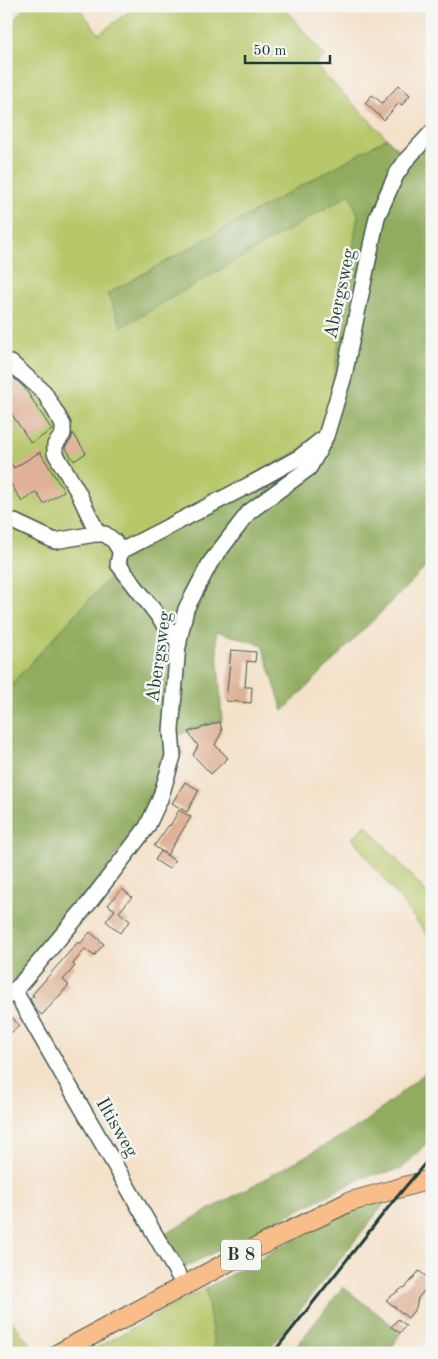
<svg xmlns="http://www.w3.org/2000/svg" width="438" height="1359" font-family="'Old Standard TT',serif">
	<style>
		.green { fill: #b7c76a; stroke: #6b824f }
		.forest { fill: #91ac5e; stroke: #587449 }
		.building { fill: #dfb197 }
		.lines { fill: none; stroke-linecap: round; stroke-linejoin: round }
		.minor-casing { stroke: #3f564a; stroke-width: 18 }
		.major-casing { stroke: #3f564a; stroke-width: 21 }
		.minor { stroke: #fff; stroke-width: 15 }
		.major { stroke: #f8bd89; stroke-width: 19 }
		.rail { stroke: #1f3d34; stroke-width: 3 }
		.labels { text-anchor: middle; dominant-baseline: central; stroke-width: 5; stroke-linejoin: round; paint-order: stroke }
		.shield { fill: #f6f6f2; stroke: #60746d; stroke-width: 1 }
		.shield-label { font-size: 18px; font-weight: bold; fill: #1f3d34 }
		.street-label { font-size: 19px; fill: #1f3d34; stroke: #f6f6f2 }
	</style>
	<rect width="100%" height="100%" fill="#f6f6f2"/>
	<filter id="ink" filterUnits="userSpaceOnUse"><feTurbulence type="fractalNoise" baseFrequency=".02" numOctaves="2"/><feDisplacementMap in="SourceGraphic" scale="10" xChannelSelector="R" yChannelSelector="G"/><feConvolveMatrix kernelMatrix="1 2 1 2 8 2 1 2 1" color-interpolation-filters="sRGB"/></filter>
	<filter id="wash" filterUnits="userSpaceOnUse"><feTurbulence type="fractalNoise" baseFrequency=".0096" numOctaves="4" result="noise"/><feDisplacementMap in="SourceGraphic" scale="20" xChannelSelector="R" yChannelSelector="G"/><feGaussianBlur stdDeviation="1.12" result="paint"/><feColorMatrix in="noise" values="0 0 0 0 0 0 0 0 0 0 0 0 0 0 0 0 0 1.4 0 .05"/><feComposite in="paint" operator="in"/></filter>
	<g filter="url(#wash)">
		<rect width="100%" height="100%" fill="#f4e1c9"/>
		<!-- green -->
		<g class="green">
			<polygon points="26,6 78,6 99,34 136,6 283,6 325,56 315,65 387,138 358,215 329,408 319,432 297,452 119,567 6,690 6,30"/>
			<polygon points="366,825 432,899 432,941 352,838"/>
			<polygon points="206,1288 215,1353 87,1353"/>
			<polygon points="6,1315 35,1349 27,1353 6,1353"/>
		</g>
		<!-- forest -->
		<g class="forest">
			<polygon points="432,135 432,561 283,711 262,645 216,631 222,720 178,735 178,744 183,754 166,755 154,798 143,820 90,890 12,983 6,988 6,690 119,567 122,546 297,452 319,432 329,408 358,215 350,194 122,327 107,294 387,138 407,159"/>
			<polygon points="432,1067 432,1137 402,1169 364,1177 177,1271 160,1237 363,1124"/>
			<polygon points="387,1200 266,1353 215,1353 206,1288 302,1235 360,1207"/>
			<polygon points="343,1287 401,1332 389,1353 291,1353"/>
		</g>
		<g id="blocks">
			<!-- building -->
			<g class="building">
				<polygon points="399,85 410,95 402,105 399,103 384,120 365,103 372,95 382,103"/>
				<polygon points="6,371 24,387 52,430 31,443 11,413 6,415"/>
				<polygon points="73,433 86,453 74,461 65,447 71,440"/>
				<polygon points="40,452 64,491 44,504 36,492 22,502 6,476 6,456 14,468"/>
				<polygon points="231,650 256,652 255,662 247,661 245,687 252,687 251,703 226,701"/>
				<polygon points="220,722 222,731 215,745 228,758 211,774 193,755 198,746 188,732"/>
				<polygon points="185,782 199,790 187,812 172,803"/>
				<polygon points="179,810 191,817 167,855 154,846 169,825 170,826"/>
				<polygon points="161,851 175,861 169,869 155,860"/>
				<polygon points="122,889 132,897 119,912 130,921 120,933 106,921 115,910 108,905"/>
				<polygon points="90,932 104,944 94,956 85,949 73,964 75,966 63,980 69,985 42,1015 36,1010 30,999 34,996 32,995 78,942 80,944"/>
				<polygon points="12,1017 19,1026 6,1037 6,1021"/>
				<polygon points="419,1271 432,1281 418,1298 416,1308 408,1318 386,1300 404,1287 405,1288"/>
				<polygon points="398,1319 406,1325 400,1333 391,1327"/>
			</g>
		</g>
	</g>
	<g filter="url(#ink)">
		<use href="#blocks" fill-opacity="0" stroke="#3f564a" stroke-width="1"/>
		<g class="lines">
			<defs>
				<g id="minor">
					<polyline points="11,363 44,392 63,425 63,434 55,445 55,453 78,492 98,534"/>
					<polyline points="6,518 55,541 95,534 105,534 114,541 119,549 127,548 253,483 300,457 321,440"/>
					<polyline points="121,549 118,564 179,643"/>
					<polyline points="14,990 184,1285"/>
					<polyline points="6,997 19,986 89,903 147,827 160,799 173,756 171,731 178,645 186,609 210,563 249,512 309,468 318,452 326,436 344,376 377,217 396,175 407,159 432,132"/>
				</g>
				<polyline id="major" points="59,1353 243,1254 349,1202 432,1179"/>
			</defs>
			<!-- minor casing -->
			<use href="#minor" class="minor-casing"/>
			<!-- major casing -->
			<use href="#major" class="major-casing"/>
			<!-- minor -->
			<use href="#minor" class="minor"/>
			<!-- major -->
			<use href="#major" class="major"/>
			<!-- rail -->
			<polyline class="rail" points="273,1353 391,1204 432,1155"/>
		</g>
	</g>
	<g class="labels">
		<!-- shield labels -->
		<rect class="shield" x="221" y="1239.5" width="40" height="31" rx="4"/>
		<g class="shield-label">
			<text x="241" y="1255">B 8</text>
		</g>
		<!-- street labels -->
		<g class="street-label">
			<text transform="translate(341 294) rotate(-78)">Abergsweg</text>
			<text transform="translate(160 657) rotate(-82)">Abergsweg</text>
			<text transform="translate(116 1128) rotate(60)">Iltisweg</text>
		</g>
	</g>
	<!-- margin -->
	<rect width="438" height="1359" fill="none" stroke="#f6f6f2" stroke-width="25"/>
	<!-- scale -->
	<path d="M245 55v8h85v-8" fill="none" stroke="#1f3d34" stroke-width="2.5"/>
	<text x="253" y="55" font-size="15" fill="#1f3d34" stroke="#f6f6f2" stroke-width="4" paint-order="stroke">50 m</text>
</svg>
